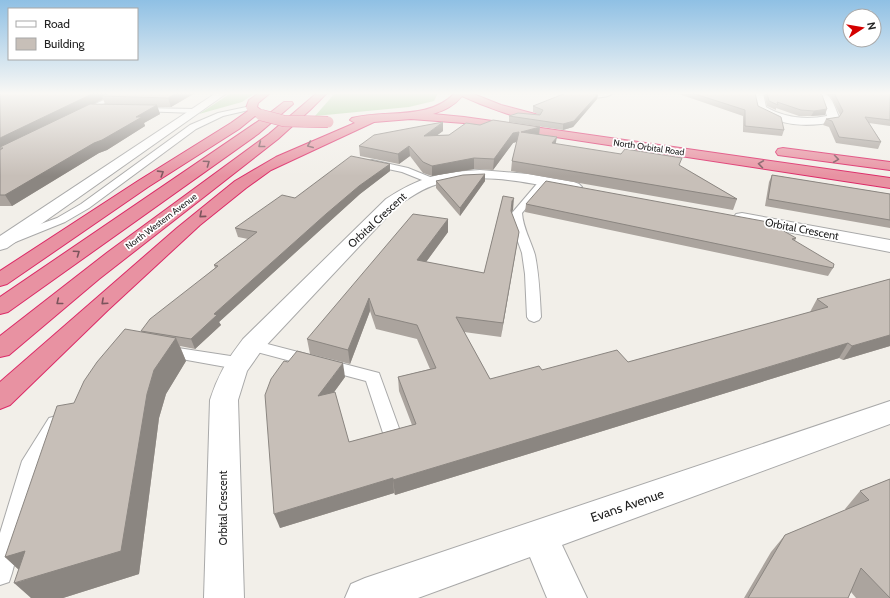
<svg xmlns="http://www.w3.org/2000/svg" width="890" height="598" font-family="Cabin,sans-serif">
	<style>
		.forest { fill: #add19e }
		.lines { fill: none; stroke-linecap: round; stroke-linejoin: round }
		.lane-casing { stroke: #a9a9a9; stroke-width: 2 }
		.street-casing { stroke: #a9a9a9; stroke-width: 2 }
		.highway-casing { stroke: #dc2a67; stroke-width: 2 }
		.lane { fill: #fff; fill-rule: evenodd }
		.street { fill: #fff; fill-rule: evenodd }
		.highway { fill: #e892a2; fill-rule: evenodd }
		.highway-bridge-casing { stroke: #dc2a67; stroke-width: 12; stroke-linecap: butt }
		.highway-bridge { stroke: #e892a2; stroke-width: 11 }
		.wall { fill: #aba49e; fill-rule: evenodd }
		.shaded-wall { fill: #8b8681 }
		.building { fill: #c7bfb8; stroke: #8b8681 }
		.oneway { stroke: #7b545c }
		.labels { text-anchor: middle; dominant-baseline: central; stroke-width: 3.5; stroke-linejoin: round; paint-order: stroke }
		.far-street-label { font-size: 9px; fill: #222; stroke: #fff }
		.street-label { font-size: 11px; fill: #222; stroke: #fff }
		.near-street-label { font-size: 13px; fill: #222; stroke: #fff }
	</style>
	<rect width="100%" height="100%" fill="#f2efe9"/>
	<!-- forest -->
	<g class="forest">
		<polygon points="231,93 255,93 242,102 199,114"/>
		<polygon points="335,93 438,93 434,101 409,107 315,116"/>
	</g>
	<g class="lines">
		<defs>
			<g id="lane">
				<polygon points="118,93 125,93 83,114 79,112"/>
				<polygon points="251,106 253,107 253,109 223,116 196,129 89,208 65,222 13,243 5,243 3,240 5,237 57,218 81,204 190,125 218,113"/>
				<polygon points="141,108 196,109 200,111 196,113 139,111 139,109"/>
				<polygon points="372,160 408,168 435,179 437,181 432,184 402,172 369,165 368,163 369,161"/>
				<path d="M 544,178 L 549,181 L 522,213 C 523,228 531,241 535,255 C 539,275 540,296 541,317 L 539,320 L 534,322 L 529,320 L 527,317 L 525,274 L 522,253 L 511,222 L 512,213 L 541,179 Z"/>
				<polygon points="252,340 379,373 400,431 398,436 391,439 384,436 366,381 246,349 244,345 246,341"/>
				<polygon points="165,346 237,357 243,359 245,363 243,367 237,369 159,355 157,351 159,347"/>
				<polygon points="56,416 63,418 65,423 41,463 12,573 9,582 0,585 0,533 22,461 49,418"/>
			</g>
			<g id="street">
				<polygon points="216,93 227,93 7,248 0,250 0,236"/>
				<path d="M 575,93 L 613,93 C 608,99 580,99 575,93 Z"/>
				<path d="M 753,93 L 763,93 L 766,107 C 785,118 806,120 827,116 L 821,99 L 812,93 C 832,91 832,101 839,117 L 836,121 C 809,128 781,126 757,111 Z"/>
				<path d="M 480,170 L 528,174 L 574,182 L 579,184 L 582,187 L 579,190 L 574,192 C 531,183 481,171 438,184 C 423,188 411,197 398,205 L 261,351 L 247,371 L 238,400 L 244,598 L 204,598 L 210,400 C 217,377 228,358 243,339 L 386,199 C 420,177 440,172 480,170 Z"/>
				<polygon points="742,213 890,240 890,252 736,222 733,218 736,214"/>
				<polygon points="890,401 890,424 562,545 587,598 547,598 530,557 418,598 345,598 351,584 365,578"/>
			</g>
			<g id="highway">
				<polygon points="259,93 270,93 258,103 257,107 265,113 266,116 284,102 292,102 293,104 258,134 8,312 0,314 0,297 263,118 255,116 239,129 148,187 7,284 0,286 0,271 138,181 231,123 248,111 246,108 249,100"/>
				<polygon points="317,93 327,93 310,110 278,139 99,279 9,355 0,357 0,336 108,252 269,134"/>
				<path d="M 455,93 L 471,93 L 501,105 L 539,115 L 541,117 L 539,119 C 525,123 477,103 462,96 C 454,106 445,110 433,114 L 464,117 L 890,178 L 890,188 L 464,123 L 411,119 L 374,122 L 271,170 L 246,188 L 200,225 L 108,310 L 10,405 L 0,409 L 0,382 L 177,228 L 235,181 L 276,157 L 355,123 L 350,120 L 352,118 C 386,109 428,121 455,93 Z"/>
				<polygon points="783,148 890,162 890,170 778,155 776,152 778,149"/>
			</g>
		</defs>
		<!-- lane casing -->
		<use href="#lane" class="lane-casing"/>
		<!-- street casing -->
		<use href="#street" class="street-casing"/>
		<!-- highway casing -->
		<use href="#highway" class="highway-casing"/>
		<!-- lane -->
		<use href="#lane" class="lane"/>
		<!-- street -->
		<use href="#street" class="street"/>
		<!-- highway -->
		<use href="#highway" class="highway"/>
		<defs>
			<polyline id="highway-bridge" points="261,115 284,121 328,122"/>
		</defs>
		<!-- highway-bridge casing -->
		<use href="#highway-bridge" class="highway-bridge-casing"/>
		<!-- highway-bridge -->
		<use href="#highway-bridge" class="highway-bridge"/>
	</g>
	<!-- wall -->
	<g class="wall">
		<path d="M 0,93 L 195,93 L 171,107 L 157,107 L 160,114 L 144,123 L 145,126 L 107,150 L 99,153 L 12,206 L 0,206 ZM 103,99 L 105,104 L 94,104 Z"/>
		<polygon points="676,93 755,93 758,106 784,130 782,136 743,132 743,116"/>
		<polygon points="764,93 819,93 825,115 811,116 799,116 776,108 776,110 767,106"/>
		<polygon points="825,93 890,93 890,126 869,123 881,142 878,149 836,143 829,127 823,125 826,119 839,117 840,115 831,97"/>
		<polygon points="598,94 597,99 573,127 563,130 509,122 509,116 540,115 533,112 533,106"/>
		<polygon points="443,131 437,135 539,135 556,144 680,166 737,199 733,210 511,171 512,161 517,142 513,143 493,170 474,169 432,176 423,173 410,156 399,164 360,156 359,146"/>
		<polygon points="390,164 390,171 360,194 328,223 219,322 221,325 195,349 180,346 186,361 166,394 159,418 139,574 63,598 31,598 19,570 5,557 142,332 141,331 215,268 214,265 248,239 238,237 235,228 295,198"/>
		<polygon points="485,174 485,181 460,216 436,188 436,181"/>
		<polygon points="772,175 890,194 890,228 765,206 769,182"/>
		<polygon points="503,196 513,210 511,212 519,232 517,244 501,337 464,332 490,379 542,370 628,362 810,312 817,299 890,279 890,346 843,360 839,358 395,495 394,493 280,528 265,395 345,377 334,392 349,442 412,425 399,391 398,377 430,369 417,339 376,329 370,311 350,364 310,354 307,339 448,219 448,232 426,262 484,273"/>
		<polygon points="526,204 796,238 795,241 833,268 828,276 525,212"/>
		<polygon points="890,479 890,598 856,598 851,592 848,598 744,598 771,552 785,535 846,510 845,509 860,491"/>
	</g>
	<!-- shaded-wall -->
	<g class="shaded-wall">
		<polygon points="94,93 115,93 102,96 103,99 4,149 3,148 0,148 0,138"/>
		<polygon points="177,93 195,93 171,107 168,98"/>
		<polygon points="598,94 597,99 573,127 563,130 563,124"/>
		<polygon points="157,105 160,114 144,123 145,126 107,150 99,153 12,206 5,195 136,117"/>
		<polygon points="827,109 825,115 811,116 814,111"/>
		<polygon points="443,122 443,131 424,145 424,136"/>
		<polygon points="540,127 539,136 521,132"/>
		<polygon points="519,132 518,141 513,143 493,170 494,159 513,133"/>
		<polygon points="557,137 555,147 552,143"/>
		<polygon points="409,146 410,156 399,164 398,154"/>
		<polygon points="474,158 474,169 432,176 432,166"/>
		<polygon points="390,164 390,171 360,194 328,223 219,322 221,325 195,349 191,339 214,314 326,214 359,186"/>
		<polygon points="485,174 485,181 460,216 460,208"/>
		<polygon points="514,198 513,210 511,213 512,201"/>
		<polygon points="448,219 448,232 418,273 417,260"/>
		<polygon points="519,232 517,244 501,337 503,323"/>
		<polygon points="369,298 370,311 350,364 348,350"/>
		<polygon points="890,335 890,346 843,360 852,346"/>
		<polygon points="176,338 186,361 166,394 159,418 139,574 63,598 31,598 14,583 29,579 5,557 147,394 154,370"/>
		<polygon points="848,343 839,358 395,495 393,480"/>
		<polygon points="343,363 345,377 321,410 318,396"/>
		<polygon points="393,478 394,493 280,528 274,514"/>
	</g>
	<!-- building -->
	<g class="building">
		<polygon points="0,93 94,93 0,138"/>
		<polygon points="109,93 177,93 168,98 102,96"/>
		<polygon points="566,93 583,93 598,94 574,121 563,124 509,116 518,113 540,115 543,110 533,106"/>
		<polygon points="692,93 755,93 758,106 781,117 784,130 745,126 745,110"/>
		<polygon points="767,93 819,93 822,95 827,109 814,111 801,110 777,102 778,105 769,101"/>
		<polygon points="834,93 890,93 890,120 865,117 881,142 839,137 832,121 826,119 839,117 843,111"/>
		<polygon points="90,104 157,105 136,117 142,117 102,140 94,143 5,195 0,195 0,150 3,148 0,148 0,147"/>
		<polygon points="493,120 540,127 521,132 557,137 552,143 621,154 625,149 682,158 679,165 737,199 512,161 519,132 513,133 494,159 474,158 432,166 423,162 409,146 398,154 359,146 374,135 443,122 424,136 449,135 466,123 480,125"/>
		<polygon points="351,156 390,164 359,186 326,214 214,314 217,315 191,339 141,331 150,319 218,266 214,265 257,232 235,228 282,195 295,198"/>
		<polygon points="485,174 460,208 436,181 463,175"/>
		<polygon points="772,175 890,194 890,220 768,199"/>
		<polygon points="546,181 768,222 796,238 792,239 834,264 833,268 526,204"/>
		<polygon points="503,196 514,198 512,201 511,211 519,232 503,323 456,317 490,379 539,366 542,370 617,350 628,362 828,307 817,299 890,279 890,335 852,346 848,343 393,480 393,478 274,514 265,395 271,379 284,361 288,362 297,351 343,363 318,396 335,392 349,442 416,424 398,377 436,368 417,325 375,315 369,298 348,350 307,339 413,214 448,219 417,260 484,273"/>
		<polygon points="125,329 176,338 154,370 147,394 121,551 14,583 25,551 5,557 57,406 74,403 84,381 97,362"/>
		<polygon points="890,479 890,598 861,568 848,598 748,598 785,535 869,500 860,491"/>
	</g>
	<!-- one-way arrows -->
	<defs><path id="oneway-chevron" d="M-2-3.5L2.5 0L-2 3.5" fill="none" stroke-width="1.6" stroke-linecap="round" stroke-linejoin="round"/></defs>
	<g class="oneway">
		<use href="#oneway-chevron" transform="translate(261 145) rotate(142)"/>
		<use href="#oneway-chevron" transform="translate(310 145) rotate(157)"/>
		<use href="#oneway-chevron" transform="translate(836 159) rotate(8)"/>
		<use href="#oneway-chevron" transform="translate(207 163) rotate(-35)"/>
		<use href="#oneway-chevron" transform="translate(761 164) rotate(-172)"/>
		<use href="#oneway-chevron" transform="translate(161 173) rotate(-32)"/>
		<use href="#oneway-chevron" transform="translate(202 215) rotate(140)"/>
		<use href="#oneway-chevron" transform="translate(77 253) rotate(-35)"/>
		<use href="#oneway-chevron" transform="translate(59 302) rotate(141)"/>
		<use href="#oneway-chevron" transform="translate(104 302) rotate(138)"/>
	</g>
	<!-- sky -->
	<linearGradient id="sky" x2="0" y2="1"><stop stop-color="#8fc0e4"/><stop offset="0.53" stop-color="#f9f8f5"/><stop offset="1" stop-color="#f9f8f5" stop-opacity="0"/></linearGradient>
	<rect width="890" height="176" fill="url(#sky)"/>
	<g class="labels">
		<!-- far-street labels -->
		<g class="far-street-label">
			<text transform="translate(649 147) rotate(8)">North Orbital Road</text>
			<text transform="translate(161 221) rotate(-37)">North Western Avenue</text>
		</g>
		<!-- street labels -->
		<g class="street-label">
			<text transform="translate(377 220) rotate(-43)">Orbital Crescent</text>
			<text transform="translate(802 229) rotate(11)">Orbital Crescent</text>
			<text transform="translate(223 508) rotate(-90)">Orbital Crescent</text>
		</g>
		<!-- near-street labels -->
		<g class="near-street-label">
			<text transform="translate(627 505) rotate(-19)">Evans Avenue</text>
		</g>
	</g>
	<!-- legend -->
	<rect x="8" y="8" width="130" height="52" fill="#ffffff" stroke="#a7a7a7"/>
	<rect x="16" y="21" width="20" height="6" fill="#ffffff" stroke="#a7a7a7"/>
	<text x="44" y="28" font-size="12" fill="#222222">Road</text>
	<rect x="16" y="38" width="20" height="12" fill="#c7bfb8" stroke="#a7a7a7"/>
	<text x="44" y="48" font-size="12" fill="#222222">Building</text>
	<!-- north arrow -->
	<g transform="translate(862 28) rotate(78)"><circle r="19" fill="#ffffff" stroke="#a7a7a7"/>
	<path d="M0-3L7 15L0 10L-7 15Z" fill="#d40000"/>
	<text y="-6" font-size="11" font-weight="bold" text-anchor="middle" fill="#222222">N</text>
	</g>
</svg>
